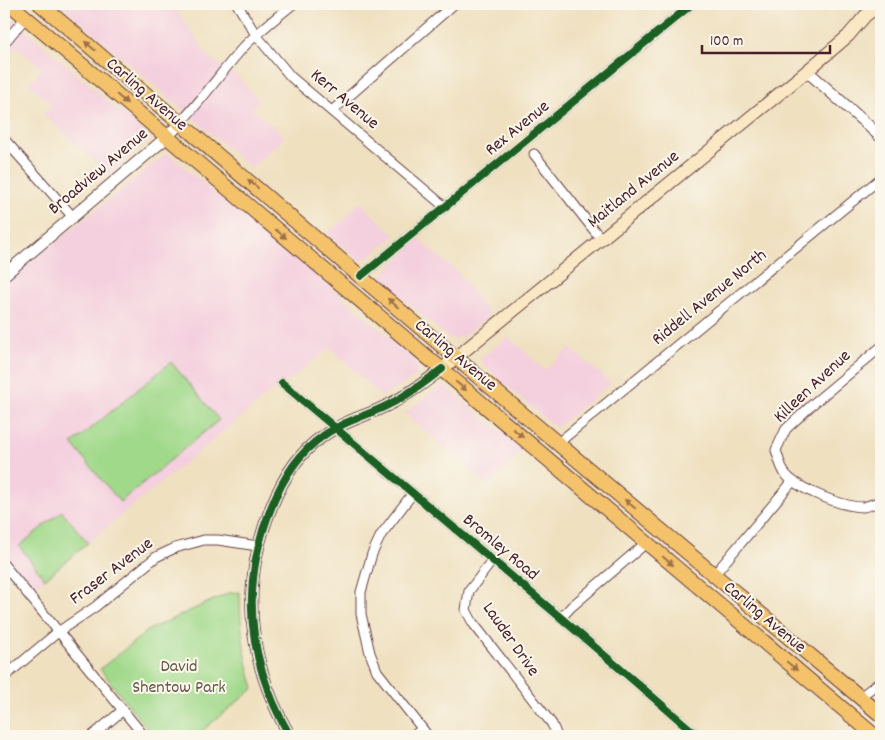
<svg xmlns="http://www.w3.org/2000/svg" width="885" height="740" font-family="Dekko,sans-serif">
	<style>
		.built { fill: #f4cfde }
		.green { fill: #a1d98b; stroke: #767c5b }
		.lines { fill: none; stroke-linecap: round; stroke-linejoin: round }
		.minor-casing { stroke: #633c41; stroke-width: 11 }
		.tertiary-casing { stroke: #633c41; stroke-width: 13 }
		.secondary-casing { stroke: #633c41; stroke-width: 14 }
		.primary-casing { stroke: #633c41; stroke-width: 16 }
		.minor { stroke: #fff; stroke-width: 9 }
		.tertiary { stroke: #fff; stroke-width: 11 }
		.secondary { stroke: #fae7c3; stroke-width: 12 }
		.primary { stroke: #f3c26a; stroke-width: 14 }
		.cycleway-casing { stroke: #fbf7ec; stroke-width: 11 }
		.cycleway { stroke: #1b5e20; stroke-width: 8 }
		.oneway { fill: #9e704a }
		.labels { text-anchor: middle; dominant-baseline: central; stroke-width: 4; stroke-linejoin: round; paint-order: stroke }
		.street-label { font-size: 18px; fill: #4a1f2b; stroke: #fbf7ec }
		.park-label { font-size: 18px; fill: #645748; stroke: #fbf7ec }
	</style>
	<rect width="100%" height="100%" fill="#fbf7ec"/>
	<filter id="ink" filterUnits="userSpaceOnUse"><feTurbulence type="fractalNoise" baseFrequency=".02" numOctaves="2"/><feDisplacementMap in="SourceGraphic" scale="10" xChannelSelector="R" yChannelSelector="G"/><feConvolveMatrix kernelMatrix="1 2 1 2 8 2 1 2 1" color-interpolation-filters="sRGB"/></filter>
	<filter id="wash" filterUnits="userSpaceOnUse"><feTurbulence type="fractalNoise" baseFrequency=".0096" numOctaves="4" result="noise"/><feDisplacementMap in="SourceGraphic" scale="20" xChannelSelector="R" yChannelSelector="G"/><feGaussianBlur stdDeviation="1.12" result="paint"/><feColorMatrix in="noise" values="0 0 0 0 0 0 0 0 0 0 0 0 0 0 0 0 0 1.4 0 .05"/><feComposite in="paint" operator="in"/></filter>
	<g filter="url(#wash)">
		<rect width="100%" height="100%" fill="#efe0c0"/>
		<!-- built -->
		<g class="built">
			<polygon points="60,4 172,4 210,58 237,76 259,101 252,109 285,137 251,168"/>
			<polygon points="4,12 151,138 109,175 44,114 52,105 29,84 42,68 16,46 4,60"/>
			<polygon points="167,153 224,201 330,286 415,360 418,369 416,376 382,397 330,347 289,381 282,383 32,589 8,558 4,548 4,283"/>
			<polygon points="360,202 395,236 366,259 360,261 327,233 345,219"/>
			<polygon points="418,239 457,272 490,315 462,337 450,339 379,278"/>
			<polygon points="508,337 545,370 570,348 611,383 556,428 486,368 480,359"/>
			<polygon points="444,385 523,450 489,486 404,412 409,410 440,386"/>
		</g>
		<!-- green -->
		<g class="green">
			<polygon points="171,362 219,420 120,502 72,444"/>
			<polygon points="62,511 88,543 45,579 19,546"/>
			<path d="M 240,592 C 240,625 244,657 254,688 L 196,736 L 153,736 L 100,669 L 150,629 L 229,593 Z"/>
		</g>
	</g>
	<g filter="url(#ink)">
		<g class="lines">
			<defs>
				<g id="minor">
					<polyline points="237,4 256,35 291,77 445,207"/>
					<polyline points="4,43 26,17"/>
					<polyline points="332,111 454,4"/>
					<path d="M 180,123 C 202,100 220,74 240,51 C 256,33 275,19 293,4"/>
					<polyline points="4,139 73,217"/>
					<polyline points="534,154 601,239"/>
					<polyline points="361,276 692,4"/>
					<path d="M 881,347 L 814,403 L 786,429 L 776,450 C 778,457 780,465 784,472 C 794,488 843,507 863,507 C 869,506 875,503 881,501"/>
					<polyline points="282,383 561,618 698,736"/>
					<polyline points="558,443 881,178"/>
					<polyline points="413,493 381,535 372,554 361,592 361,614 370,653 377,671 428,736"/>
					<polyline points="492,561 469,591 466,610 473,623 552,724 557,736"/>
					<polyline points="4,565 144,736"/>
					<polyline points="714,575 792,482"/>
					<polyline points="561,618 571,607 646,543"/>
					<polyline points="4,677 58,632 95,607 156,557 175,548 204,540 218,540 258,546"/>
					<polyline points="860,697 881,681"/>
					<polyline points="92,736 123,710"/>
					<polyline points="413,736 422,729"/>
				</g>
				<g id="tertiary">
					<polyline points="807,71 881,137"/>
					<polyline points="4,275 167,137 180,123"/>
					<path d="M 290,736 C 248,663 239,587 271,508 C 282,480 298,453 323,436 C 343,421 367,416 388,405 C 407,396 425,382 442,369"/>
				</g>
				<polyline id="secondary" points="442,369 807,71 848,36 865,16 881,4"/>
				<g id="primary">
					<polyline points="10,4 875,736"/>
					<polyline points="40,4 456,358 881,715"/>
				</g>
			</defs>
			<!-- minor casing -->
			<use href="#minor" class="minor-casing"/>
			<!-- tertiary casing -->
			<use href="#tertiary" class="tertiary-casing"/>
			<!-- secondary casing -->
			<use href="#secondary" class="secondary-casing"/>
			<!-- primary casing -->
			<use href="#primary" class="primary-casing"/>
			<!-- minor -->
			<use href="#minor" class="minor"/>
			<!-- tertiary -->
			<use href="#tertiary" class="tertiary"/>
			<!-- secondary -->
			<use href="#secondary" class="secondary"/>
			<!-- primary -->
			<use href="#primary" class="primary"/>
			<defs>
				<g id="cycleway">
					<polyline points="361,276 692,4"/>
					<polyline points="282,383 561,618 698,736"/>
					<path d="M 290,736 C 248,663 239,587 271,508 C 282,480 298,453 323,436 C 343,421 367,416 388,405 C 407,396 425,382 442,369"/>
				</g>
			</defs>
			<!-- cycleway casing -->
			<use href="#cycleway" class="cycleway-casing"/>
			<!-- cycleway -->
			<use href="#cycleway" class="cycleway"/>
		</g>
		<!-- one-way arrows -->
		<defs><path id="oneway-solid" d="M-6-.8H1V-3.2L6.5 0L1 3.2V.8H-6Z" transform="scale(1.25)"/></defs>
		<g class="oneway">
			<use href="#oneway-solid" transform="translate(90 46) rotate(-140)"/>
			<use href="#oneway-solid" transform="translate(122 99) rotate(40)"/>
			<use href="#oneway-solid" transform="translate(253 184) rotate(-140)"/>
			<use href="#oneway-solid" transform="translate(281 234) rotate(40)"/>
			<use href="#oneway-solid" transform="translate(393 303) rotate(-139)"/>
			<use href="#oneway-solid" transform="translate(461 386) rotate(40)"/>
			<use href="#oneway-solid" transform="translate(518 433) rotate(40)"/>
			<use href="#oneway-solid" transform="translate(630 504) rotate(-140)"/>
			<use href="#oneway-solid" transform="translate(668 561) rotate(40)"/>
			<use href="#oneway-solid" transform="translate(792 666) rotate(40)"/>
		</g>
	</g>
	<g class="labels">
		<!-- street labels -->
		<g class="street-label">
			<text transform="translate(146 95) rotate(41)">Carling Avenue</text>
			<text transform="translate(344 100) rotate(40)">Kerr Avenue</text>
			<text transform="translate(518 129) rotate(-39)">Rex Avenue</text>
			<text transform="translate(99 172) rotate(-40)">Broadview Avenue</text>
			<text transform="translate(634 190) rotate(-39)">Maitland Avenue</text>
			<text transform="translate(710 298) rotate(-39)">Riddell Avenue North</text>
			<text transform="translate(455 356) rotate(40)">Carling Avenue</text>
			<text transform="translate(813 387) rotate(-43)">Killeen Avenue</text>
			<text transform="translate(500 548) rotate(40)">Bromley Road</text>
			<text transform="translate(112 572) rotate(-37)">Fraser Avenue</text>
			<text transform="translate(764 618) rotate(40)">Carling Avenue</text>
			<text transform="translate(510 640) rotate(55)">Lauder Drive</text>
		</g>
		<!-- park labels -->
		<g class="park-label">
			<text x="179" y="667">David<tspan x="179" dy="21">Shentow Park</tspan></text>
		</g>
	</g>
	<!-- margin -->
	<rect width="885" height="740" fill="none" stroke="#fbf7ec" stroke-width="20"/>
	<!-- scale -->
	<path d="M702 45v8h128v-8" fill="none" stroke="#4a1f2b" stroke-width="2.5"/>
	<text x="710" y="45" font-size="15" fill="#4a1f2b" stroke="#fbf7ec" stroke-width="4" paint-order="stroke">100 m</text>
</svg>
